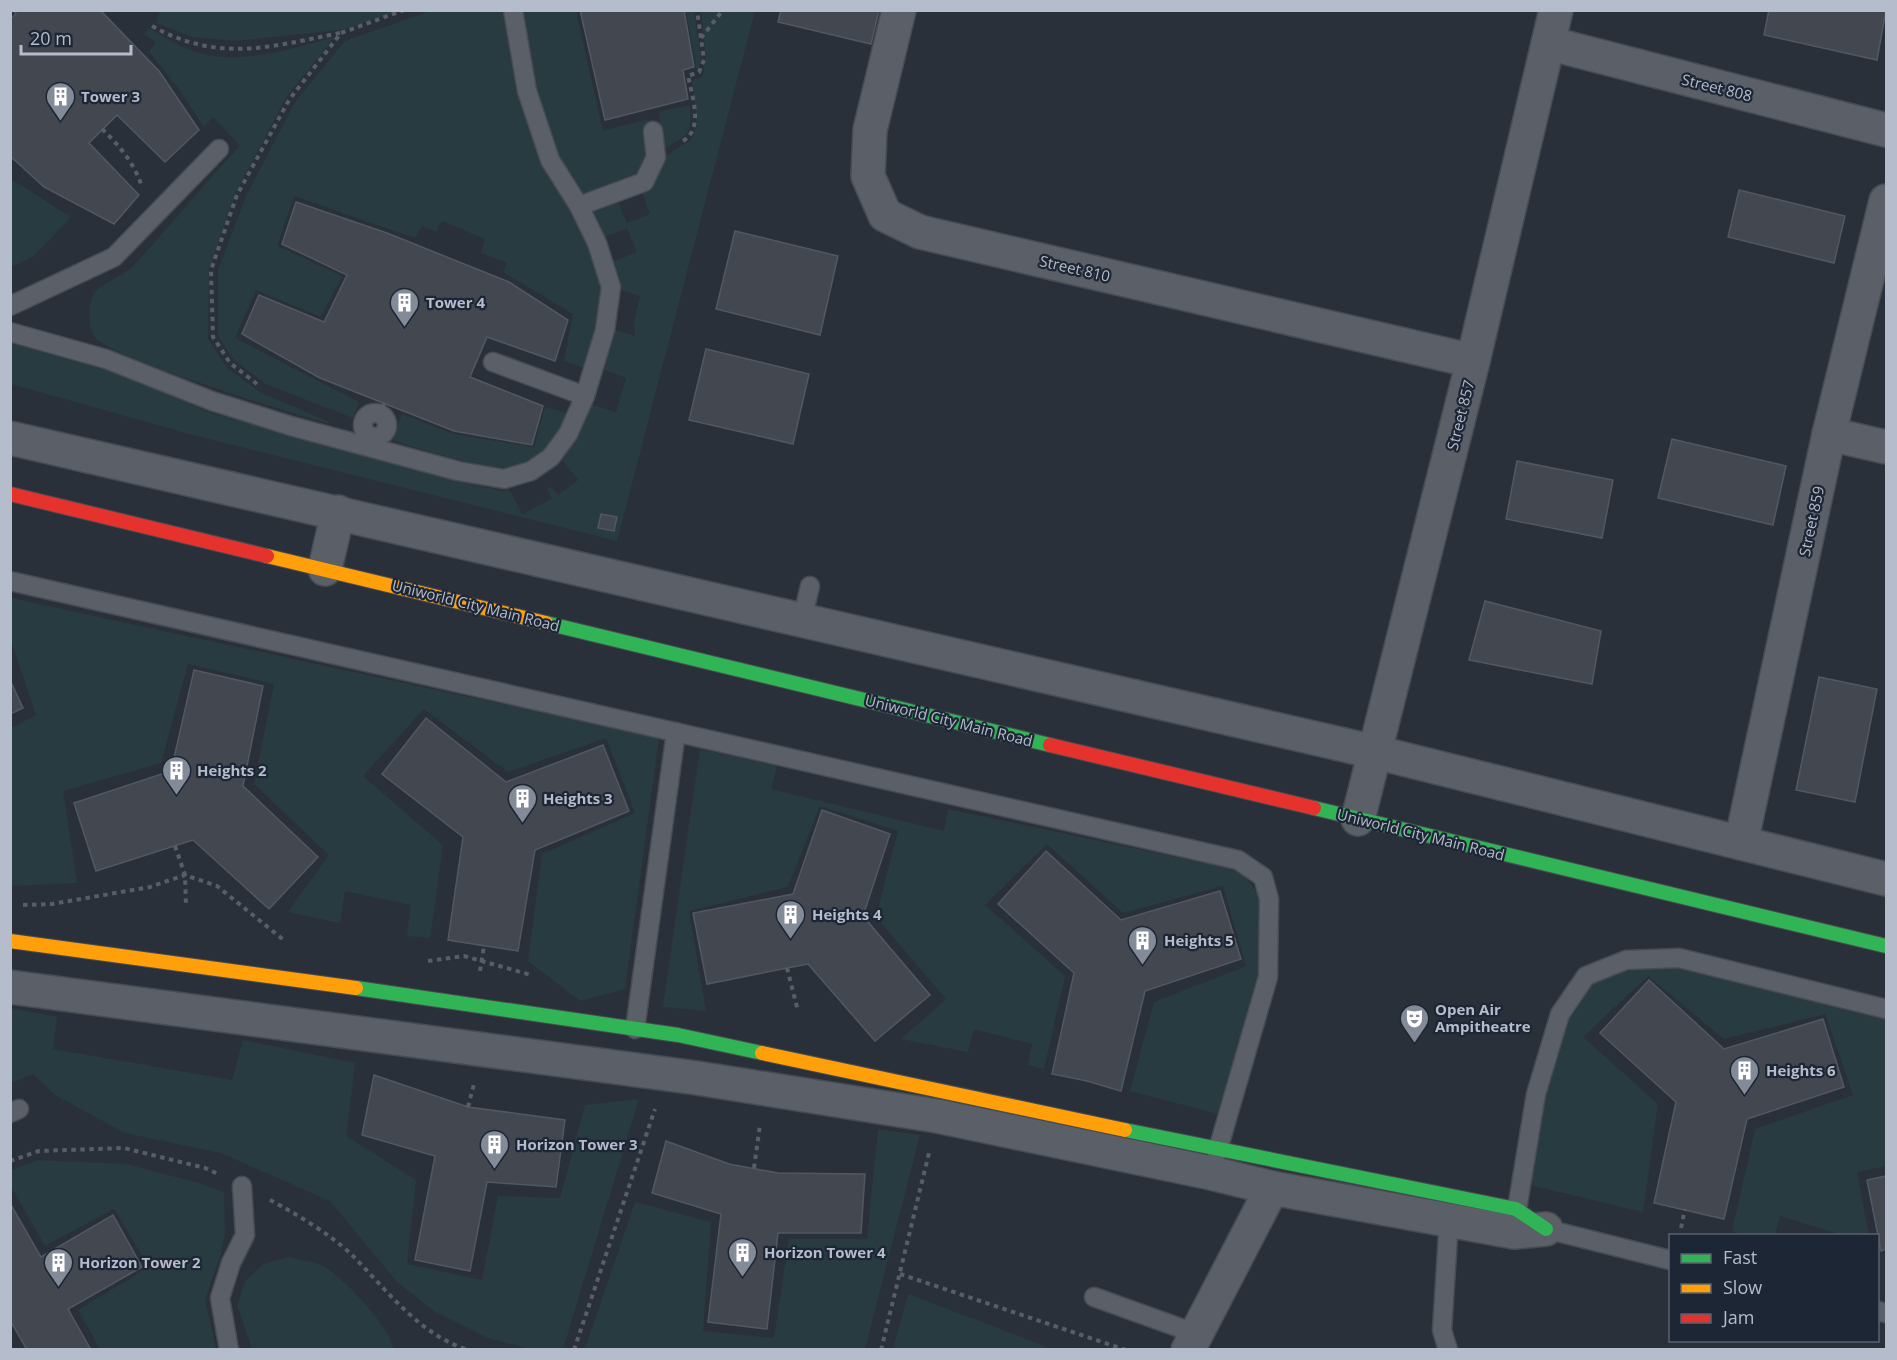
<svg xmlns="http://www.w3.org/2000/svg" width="1897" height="1360" font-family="'Open Sans',sans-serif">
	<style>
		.green { fill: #273b40 }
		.building { fill: #424750; stroke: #525861; stroke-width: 1.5 }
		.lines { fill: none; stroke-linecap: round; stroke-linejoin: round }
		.lane-casing { stroke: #474b52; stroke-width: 21 }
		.street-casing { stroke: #474b52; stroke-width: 36 }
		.fast-casing { stroke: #474b52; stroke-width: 16 }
		.slow-casing { stroke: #474b52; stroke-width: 16 }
		.jam-casing { stroke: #474b52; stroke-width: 16 }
		.path { stroke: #585e65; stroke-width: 4; stroke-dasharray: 4.5 4.5; stroke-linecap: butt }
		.lane { stroke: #5b5f67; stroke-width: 18 }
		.street { stroke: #5b5f67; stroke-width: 33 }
		.fast { stroke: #30b455; stroke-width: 14 }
		.slow { stroke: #ff9f0a; stroke-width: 14 }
		.jam { stroke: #e5322d; stroke-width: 14 }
		.labels { text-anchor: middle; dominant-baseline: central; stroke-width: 4.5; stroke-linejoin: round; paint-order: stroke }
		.street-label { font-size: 15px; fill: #b5bccb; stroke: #1d2635 }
		.poi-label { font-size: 15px; font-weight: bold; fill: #b5bccb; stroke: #1d2635; text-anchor: start }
	</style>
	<rect width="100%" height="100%" fill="#2a303a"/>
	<!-- green -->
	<g class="green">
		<polygon points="160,11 160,10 400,11 341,30 236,41 192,37 156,23"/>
		<polygon points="430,11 507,11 518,88 591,244 605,286 585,368 564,361 573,314 503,272 507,263 481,253 485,239 442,221 436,232 422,226 415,238 294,196 277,246 342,276 321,317 256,290 235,338 359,402 353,418 266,384 233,359 218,336 218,270 246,196 295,102 345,41"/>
		<polygon points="522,11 576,11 603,131 648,119 651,155 640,177 581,199 555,156 534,89"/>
		<polygon points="686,11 694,11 701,60 697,71"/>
		<polygon points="701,11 755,11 617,541 197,436 11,384 10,339 80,357 211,413 460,482 503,491 509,489 522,514 552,499 547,489 551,487 558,495 578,480 561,458 589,404 616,412 626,378 602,369 613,329 635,336 634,321 640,296 620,290 612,262 637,252 627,228 602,238 587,209 616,198 627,223 650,214 641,189 662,158 691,140 697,125 692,80 702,77 706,60"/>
		<path d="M 149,28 C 166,38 184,50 203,54 C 246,64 295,48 335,37 L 287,96 L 237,190 L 209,269 L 208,339 L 227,368 L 260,392 L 329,422 L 329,424 C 295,414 108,357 95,337 C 88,327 88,309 92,298 C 98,282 120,279 131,268 C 169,228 203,185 240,146 L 213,117 L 204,127 L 178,88 L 149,52 L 156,42 L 144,34 Z"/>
		<path d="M 690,105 C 693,138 687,134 661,151 L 659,112 Z"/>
		<polygon points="11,179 71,217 34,256 11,267"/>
		<path d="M 545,407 L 571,414 C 560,430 550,455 532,464 C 506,478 420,449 392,440 L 402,414 L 453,434 L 534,447 Z"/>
		<polygon points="11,598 659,738 625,989 580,1001 528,961 542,854 635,813 606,738 508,772 424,709 363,776 443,845 430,938 407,936 411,905 345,891 340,923 288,912 329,855 254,784 274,684 188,664 161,763 63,791 77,883 11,886 11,728 36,715 11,641"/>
		<path d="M 700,749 L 777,766 L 771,789 L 944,831 L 948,809 L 1237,870 C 1249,880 1259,891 1261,907 C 1269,973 1236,1051 1218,1114 L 1130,1091 L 1154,1002 L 1246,966 L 1223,886 L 1123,913 L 1047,844 L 985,905 L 1065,976 L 1044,1069 L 1028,1065 L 1032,1044 L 974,1029 L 968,1052 L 901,1039 L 946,999 L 876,917 L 898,831 L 820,806 L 788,887 L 689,911 L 706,1011 L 663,1007 Z"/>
		<path d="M 1677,964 L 1886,1015 L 1886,1166 L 1857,1172 L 1869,1235 L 1842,1235 L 1780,1216 L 1775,1235 L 1744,1235 L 1732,1231 L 1755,1129 L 1853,1095 L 1825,1014 L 1724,1039 L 1648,976 L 1583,1037 L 1658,1104 L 1643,1212 L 1530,1185 C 1537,1143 1556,1008 1588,983 C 1610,966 1651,965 1677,964 Z"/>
		<polygon points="11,1008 57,1017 53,1049 232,1080 243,1040 355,1063 346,1136 416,1180 407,1264 482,1280 498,1196 560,1198 585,1105 639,1099 563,1349 530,1349 488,1338 434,1311 397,1282 330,1201 221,1153 125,1133 55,1095 33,1074 11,1083"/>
		<polygon points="878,1129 920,1135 865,1349 585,1349 635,1202 711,1222 703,1331 774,1338 789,1239 867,1239"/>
		<polygon points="39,1160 126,1164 199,1183 224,1192 225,1230 221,1254 205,1299 216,1349 100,1349 78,1310 149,1267 114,1209 45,1246 13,1190 11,1191 11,1170"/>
		<path d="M 289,1257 C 299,1260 312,1261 321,1265 C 343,1276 388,1325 394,1349 L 252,1349 L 237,1305 L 246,1280 L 263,1264 Z"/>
		<polygon points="908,1294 1045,1346 1043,1350 893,1349"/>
	</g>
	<!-- building -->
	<g class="building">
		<polygon points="13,10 100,10 159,71 199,130 165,162 117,115 89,143 139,195 114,224 44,187 10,156 10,19 16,14"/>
		<polygon points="580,10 684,10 694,67 683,70 688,99 605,120"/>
		<polygon points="781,10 879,10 871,44 778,22"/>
		<polygon points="1769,10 1886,10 1877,60 1764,35"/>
		<polygon points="1739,190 1845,216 1834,263 1728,237"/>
		<polygon points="296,202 387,233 509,282 568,320 555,361 487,337 470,377 543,406 532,445 454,431 320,378 242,334 259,295 324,322 347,275 282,244"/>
		<polygon points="735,231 838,256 820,335 716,309"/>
		<polygon points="706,349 809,374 793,444 689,420"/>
		<polygon points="1672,439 1786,466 1773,525 1658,498"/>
		<polygon points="1517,461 1613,480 1602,538 1506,519"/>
		<polygon points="601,514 617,517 614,531 598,528"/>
		<polygon points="1485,601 1601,631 1592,684 1469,660"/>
		<polygon points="194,670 263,686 243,786 318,857 269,909 193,840 96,871 74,803 171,771"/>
		<polygon points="1819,677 1877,689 1855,802 1796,790"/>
		<polygon points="10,680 23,708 10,714"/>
		<polygon points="426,718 506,782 603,745 629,811 535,850 518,951 448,940 463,837 382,774"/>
		<polygon points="822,810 890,834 863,916 930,995 875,1041 808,964 707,984 693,913 793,894"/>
		<polygon points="1046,851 1121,920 1220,891 1241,959 1145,991 1121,1091 1087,1081 1052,1074 1074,973 998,904"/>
		<polygon points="1649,980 1724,1049 1823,1019 1844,1087 1747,1119 1724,1219 1654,1203 1676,1102 1600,1033"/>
		<polygon points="374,1075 468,1107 565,1120 556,1187 487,1182 470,1271 415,1260 435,1156 362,1135"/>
		<polygon points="666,1141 729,1164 778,1173 865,1174 861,1233 778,1233 767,1329 708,1322 721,1214 652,1193"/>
		<polygon points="1886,1176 1886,1249 1881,1251 1867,1180"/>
		<polygon points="10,1203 41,1257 113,1215 142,1267 68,1309 91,1350 27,1350 10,1320"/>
	</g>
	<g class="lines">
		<defs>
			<g id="lane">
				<polyline points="579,206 644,182 656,157 653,131"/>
				<polyline points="10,306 114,257 219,149"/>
				<polyline points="10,332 106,359 212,401 291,426 458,471 504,479 531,471 551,457 568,434 585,396 605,330 611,287 597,243 579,206 550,160 527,91 513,10"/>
				<polyline points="493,362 585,396"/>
				<circle cx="375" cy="425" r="12"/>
				<polyline points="10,581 1238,860 1263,877 1269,899 1268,977 1217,1153"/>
				<polyline points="802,620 810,586"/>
				<polyline points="635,1029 676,732"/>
				<polyline points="10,1113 19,1109"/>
				<polyline points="1516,1215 1536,1094 1560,1014 1586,976 1626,960 1679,958 1886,1009"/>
				<polyline points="1546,1229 1670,1260"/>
				<polyline points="1094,1297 1197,1334"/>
				<polyline points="1878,1311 1886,1313"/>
				<polyline points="229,1350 220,1298 231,1263 245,1235 242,1186"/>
				<polyline points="1448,1350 1442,1330 1449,1220"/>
			</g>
			<g id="street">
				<polyline points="899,10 870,130 868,176 885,215 920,232 1473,361"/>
				<polyline points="1548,43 1886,130"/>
				<polyline points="1829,434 1886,447"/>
				<polyline points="10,438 1375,752 1886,879"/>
				<polyline points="325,569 338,512"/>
				<polyline points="1358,819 1473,361 1556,10"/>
				<polyline points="1741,843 1829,434 1886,201"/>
				<polyline points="10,987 697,1078 937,1116 1211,1173 1272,1188 1514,1232 1546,1229"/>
				<polyline points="1188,1350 1272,1188"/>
			</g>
			<g id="fast">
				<polyline points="546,623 1050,745"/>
				<polyline points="1314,808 1886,946"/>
				<polyline points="356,988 678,1035 762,1053"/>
				<polyline points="1125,1130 1516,1209 1546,1229"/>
			</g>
			<g id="slow">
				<polyline points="267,556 546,623"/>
				<polyline points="10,941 356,988"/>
				<polyline points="762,1053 1125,1130"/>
			</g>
			<g id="jam">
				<polyline points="10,494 267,556"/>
				<polyline points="1050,745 1314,808"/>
			</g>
		</defs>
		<!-- lane casing -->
		<use href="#lane" class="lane-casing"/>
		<!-- street casing -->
		<use href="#street" class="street-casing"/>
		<!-- fast casing -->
		<use href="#fast" class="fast-casing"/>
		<!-- slow casing -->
		<use href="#slow" class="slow-casing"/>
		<!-- jam casing -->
		<use href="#jam" class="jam-casing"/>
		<!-- path -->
		<g class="path">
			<path d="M 152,26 C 219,63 269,47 340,33"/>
			<polyline points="701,38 723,10"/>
			<path d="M 102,129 C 119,145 135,164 142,187"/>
			<path d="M 683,141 C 704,129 692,96 688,76 L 699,72 L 704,60 L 697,10"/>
			<polyline points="257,384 230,363 213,337 211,270 237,195 289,100 341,33 404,10"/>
			<polyline points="379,414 384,404"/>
			<polyline points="175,846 185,875 186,906"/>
			<polyline points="23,905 52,904 150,887 185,875 217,886 285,941"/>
			<polyline points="428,961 464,956 531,975"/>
			<polyline points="787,968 798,1011"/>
			<polyline points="480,971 484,946"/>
			<polyline points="468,1107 474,1084"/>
			<polyline points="10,1161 39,1151 124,1148 205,1168 218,1174"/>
			<polyline points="754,1168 760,1125"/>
			<path d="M 270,1200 C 295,1213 331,1235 351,1254 C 386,1289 420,1336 469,1350"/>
			<polyline points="1681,1228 1685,1209"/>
			<polyline points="900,1274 1126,1350"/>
			<polyline points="574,1350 655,1109"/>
			<polyline points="881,1350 930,1149"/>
		</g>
		<!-- lane -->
		<use href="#lane" class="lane"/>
		<!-- street -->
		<use href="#street" class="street"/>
		<!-- fast -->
		<use href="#fast" class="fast"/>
		<!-- slow -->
		<use href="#slow" class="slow"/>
		<!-- jam -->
		<use href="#jam" class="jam"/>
	</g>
	<!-- icons -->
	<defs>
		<symbol id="building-pin" viewBox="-11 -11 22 30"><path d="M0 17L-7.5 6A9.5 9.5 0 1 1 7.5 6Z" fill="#848b98" stroke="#1d2635"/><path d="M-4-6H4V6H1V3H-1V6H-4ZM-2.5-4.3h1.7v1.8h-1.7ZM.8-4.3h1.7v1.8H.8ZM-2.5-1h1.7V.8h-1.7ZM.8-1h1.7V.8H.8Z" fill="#fff"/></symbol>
		<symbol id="theatre-pin" viewBox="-11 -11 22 30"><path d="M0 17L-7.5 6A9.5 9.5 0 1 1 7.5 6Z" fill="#848b98" stroke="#1d2635"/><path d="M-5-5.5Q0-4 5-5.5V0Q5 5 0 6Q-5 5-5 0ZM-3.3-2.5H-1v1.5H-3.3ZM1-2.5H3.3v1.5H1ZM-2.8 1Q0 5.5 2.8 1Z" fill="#fff"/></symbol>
	</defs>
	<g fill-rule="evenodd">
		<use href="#building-pin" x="44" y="80" width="33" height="45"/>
		<use href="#building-pin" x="388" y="286" width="33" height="45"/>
		<use href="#building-pin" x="160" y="754" width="33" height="45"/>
		<use href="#building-pin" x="506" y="782" width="33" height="45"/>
		<use href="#building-pin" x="774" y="898" width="33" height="45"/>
		<use href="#building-pin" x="1126" y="924" width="33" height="45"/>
		<use href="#theatre-pin" x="1398" y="1002" width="33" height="45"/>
		<use href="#building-pin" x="1728" y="1054" width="33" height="45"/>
		<use href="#building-pin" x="478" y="1128" width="33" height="45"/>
		<use href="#building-pin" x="726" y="1236" width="33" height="45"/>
		<use href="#building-pin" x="42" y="1246" width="33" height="45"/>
	</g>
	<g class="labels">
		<!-- street labels -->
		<g class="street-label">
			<text transform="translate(1717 87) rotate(14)">Street 808</text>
			<text transform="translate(1075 268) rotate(13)">Street 810</text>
			<text transform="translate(1460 415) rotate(-76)">Street 857</text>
			<text transform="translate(1811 521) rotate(-78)">Street 859</text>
			<text transform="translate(476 605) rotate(14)">Uniworld City Main Road</text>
			<text transform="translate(949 720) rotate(14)">Uniworld City Main Road</text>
			<text transform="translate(1421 834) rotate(14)">Uniworld City Main Road</text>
		</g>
		<!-- poi labels -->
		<g class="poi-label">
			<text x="81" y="96">Tower 3</text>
			<text x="426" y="302">Tower 4</text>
			<text x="197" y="770">Heights 2</text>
			<text x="543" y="798">Heights 3</text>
			<text x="812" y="914">Heights 4</text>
			<text x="1164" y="940">Heights 5</text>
			<text x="1435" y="1009">Open Air<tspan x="1435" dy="17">Ampitheatre</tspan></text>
			<text x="1766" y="1070">Heights 6</text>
			<text x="516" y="1144">Horizon Tower 3</text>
			<text x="764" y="1252">Horizon Tower 4</text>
			<text x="79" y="1262">Horizon Tower 2</text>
		</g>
	</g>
	<!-- border -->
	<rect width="1897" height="1360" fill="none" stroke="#b5bccb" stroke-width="24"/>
	<!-- legend -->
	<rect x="1669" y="1234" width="210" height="108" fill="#1d2635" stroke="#5a6271" stroke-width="1.5"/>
	<rect x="1681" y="1254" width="30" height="9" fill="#30b455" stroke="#5a6271" stroke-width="1.5"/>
	<text x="1723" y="1264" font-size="18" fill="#b5bccb">Fast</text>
	<rect x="1681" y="1284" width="30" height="9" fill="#ff9f0a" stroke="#5a6271" stroke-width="1.5"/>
	<text x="1723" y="1294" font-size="18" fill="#b5bccb">Slow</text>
	<rect x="1681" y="1314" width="30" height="9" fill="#e5322d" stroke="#5a6271" stroke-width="1.5"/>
	<text x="1723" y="1324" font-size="18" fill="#b5bccb">Jam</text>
	<!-- scale -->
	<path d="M21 45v9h110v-9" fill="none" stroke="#b5bccb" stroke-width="3"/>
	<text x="30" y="45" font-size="18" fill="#b5bccb" stroke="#1d2635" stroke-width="4.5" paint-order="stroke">20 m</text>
</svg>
